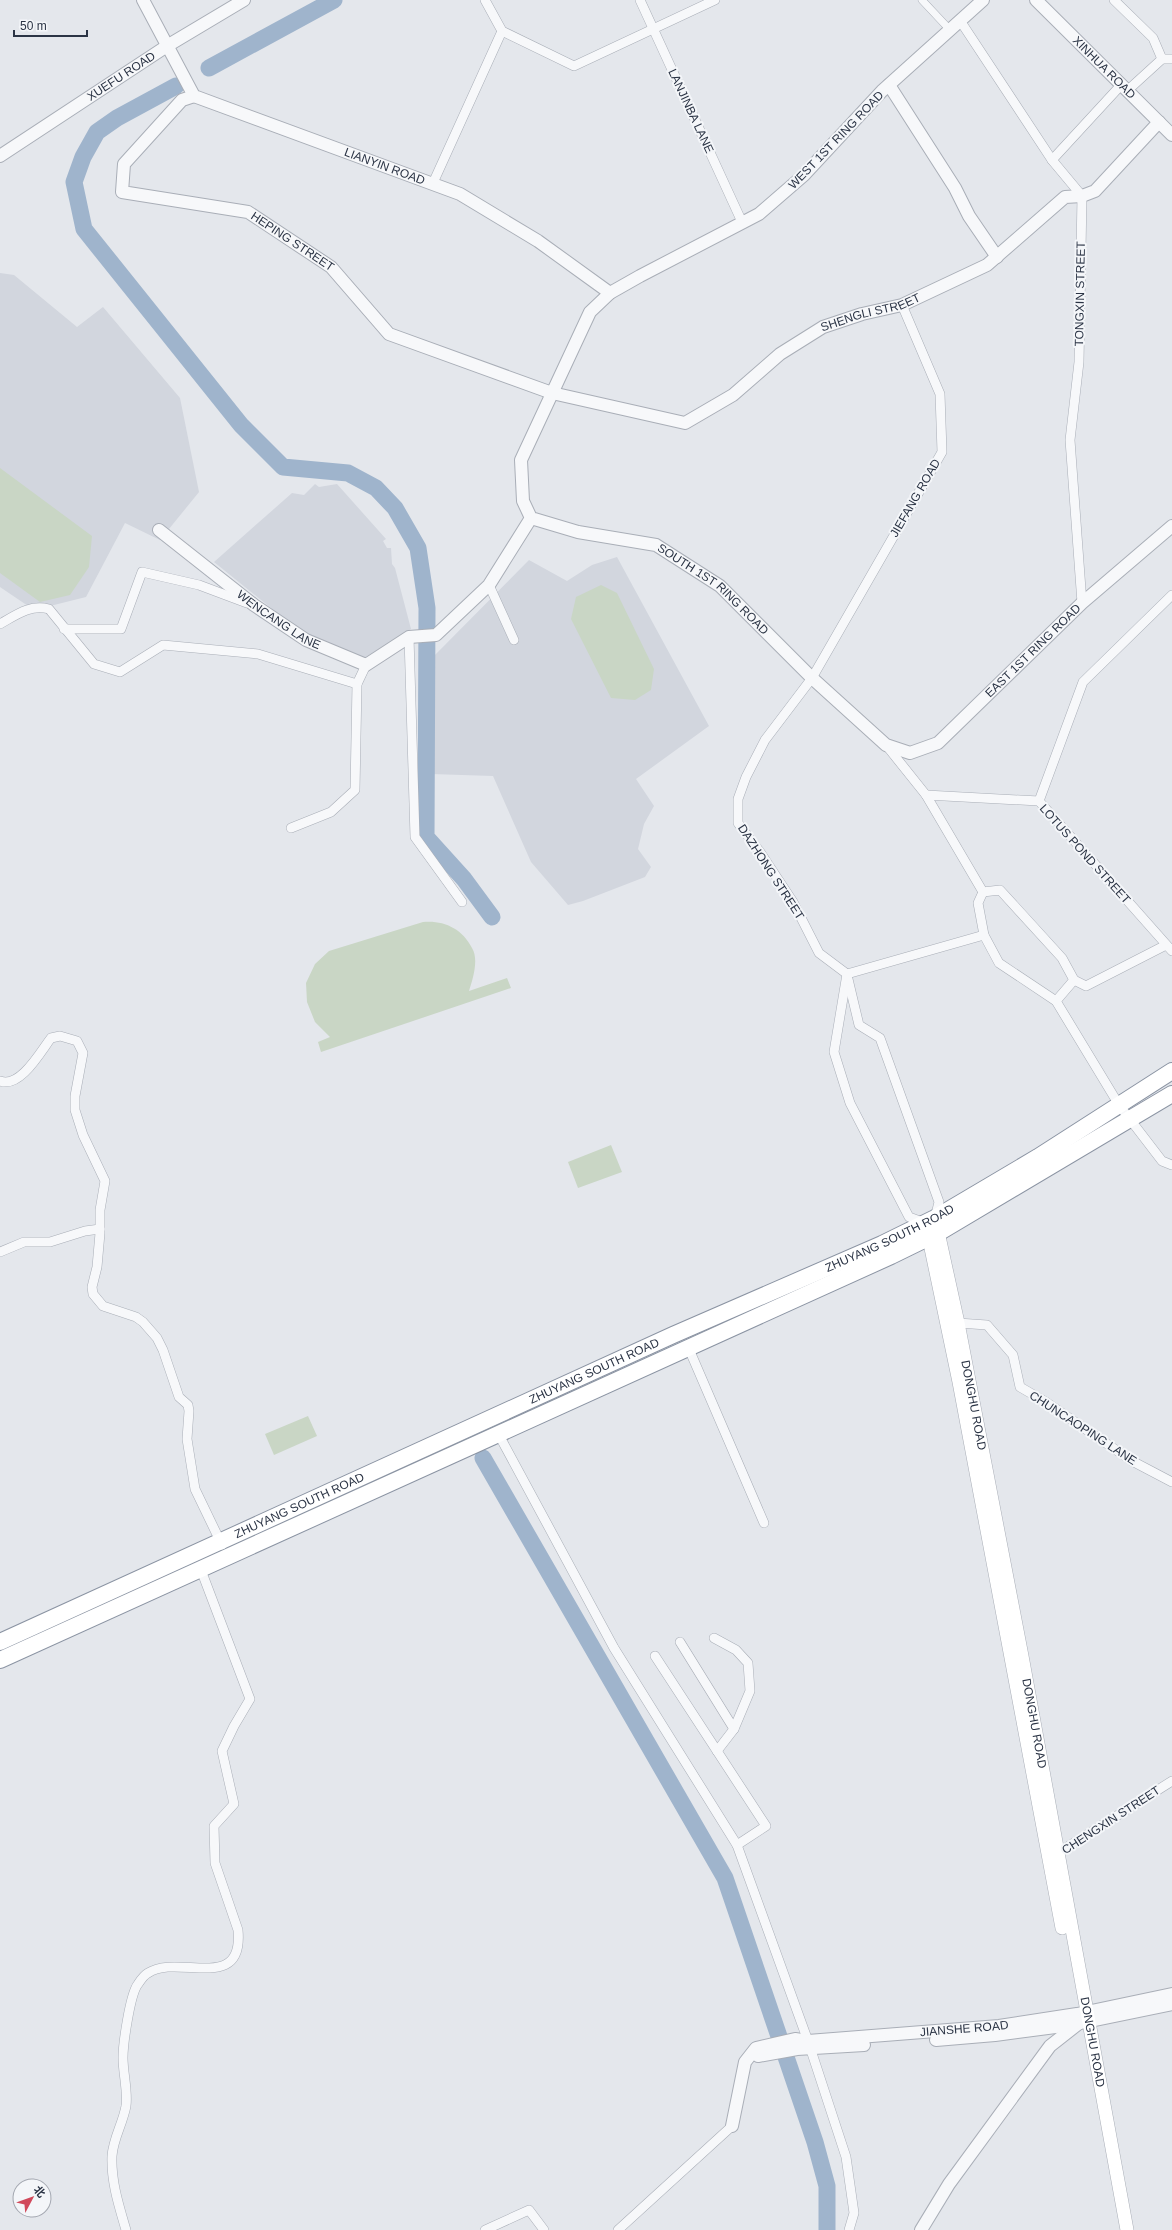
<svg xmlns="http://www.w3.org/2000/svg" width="1172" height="2230" font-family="Arial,'Noto Sans SC',sans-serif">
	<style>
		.built { fill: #d2d6de }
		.green { fill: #c9d6c5 }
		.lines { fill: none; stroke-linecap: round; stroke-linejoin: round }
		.river { stroke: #9fb4cc; stroke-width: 17 }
		.pedestrian-casing { stroke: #a9aeb7; stroke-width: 8 }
		.minor-casing { stroke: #a9aeb7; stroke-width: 10 }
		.tertiary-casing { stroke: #a9aeb7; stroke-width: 14 }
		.secondary-casing { stroke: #a9aeb7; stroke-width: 14 }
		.trunk-casing { stroke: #8b94a3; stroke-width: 18 }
		.pedestrian { stroke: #f7f8fa; stroke-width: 7 }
		.minor { stroke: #f7f8fa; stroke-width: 9 }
		.tertiary { stroke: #f7f8fa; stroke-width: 12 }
		.secondary { stroke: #fff; stroke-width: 13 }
		.trunk { stroke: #fff; stroke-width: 16 }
		.labels { text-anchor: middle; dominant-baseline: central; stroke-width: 4; stroke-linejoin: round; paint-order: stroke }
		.street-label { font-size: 12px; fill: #2b3445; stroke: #f4f6f9 }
	</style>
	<rect width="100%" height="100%" fill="#e4e7ec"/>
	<!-- built -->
	<g class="built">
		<polygon points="0,273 14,275 77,327 103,307 180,398 199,492 160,540 125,523 86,597 34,610 0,587"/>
		<polygon points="315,484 319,487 337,484 386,539 383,541 387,548 391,548 392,564 395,568 411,629 364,658 303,634 214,562 292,493 304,495"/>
		<polygon points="617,557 709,726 636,779 654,806 644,824 638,849 651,867 645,877 583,901 568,905 531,862 493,776 431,774 433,657 529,560 567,581 592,565"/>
	</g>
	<!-- green -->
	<g class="green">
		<polygon points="0,468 92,536 89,567 70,595 40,602 0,573"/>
		<polygon points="601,585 617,593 654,669 651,690 635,700 611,698 571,619 576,597"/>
		<path d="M 423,922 C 443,920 462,928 472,948 C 479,959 473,979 469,991 L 507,978 L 511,988 L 321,1052 L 318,1042 L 330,1037 L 315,1022 L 307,1002 L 306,983 L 315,964 L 329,951 Z"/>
		<polygon points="611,1145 622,1172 578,1188 568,1162"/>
		<polygon points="308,1416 317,1436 274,1455 265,1434"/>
	</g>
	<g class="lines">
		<!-- river -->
		<g class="river">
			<polyline points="209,68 334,0"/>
			<polyline points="176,86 117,118 97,132 83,157 74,182 84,229 241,425 283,467 348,473 376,488 395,508 418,548 427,608 426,837 464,879 492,917"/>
			<polyline points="483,1458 725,1878 815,2142 827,2186 827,2230"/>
		</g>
		<defs>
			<polyline id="pedestrian" points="922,0 951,31"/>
			<g id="minor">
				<polyline points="485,0 502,31 574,66 715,0"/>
				<polyline points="640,0 742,222"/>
				<polyline points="1114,0 1153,38 1162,59"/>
				<polyline points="961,22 1052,160 1082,196 1079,362 1070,440 1082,603"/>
				<polyline points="1128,90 1162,59 1172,59"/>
				<polyline points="1052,160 1122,84"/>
				<polyline points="433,183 502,31"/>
				<polyline points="489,585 514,640"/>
				<path d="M 0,624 C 16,615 30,604 49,609 L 94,664 L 120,672 L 163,645 L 258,654 L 357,684"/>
				<polyline points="64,629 121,629 142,572 199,585 247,603"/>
				<polyline points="409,637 415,837 462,902"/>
				<polyline points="886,745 926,795 983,892"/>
				<polyline points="926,795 1039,801"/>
				<polyline points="1039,801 1083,682 1172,595"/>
				<polyline points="1039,801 1172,951"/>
				<polyline points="291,828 331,812 355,790 357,684 366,665"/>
				<polyline points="983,892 1000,890 1062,958 1074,980 1056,1001 1119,1105 1162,1161 1172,1165"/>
				<polyline points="983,892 978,903 984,935 999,963 1056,1001"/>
				<polyline points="847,974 819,953 793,902 760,852 738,823 738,799 746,777 765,740 812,678 942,452 940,394 902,305"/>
				<polyline points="847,974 834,1052 850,1103 909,1217 925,1223"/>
				<polyline points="847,974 984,935"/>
				<polyline points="848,979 859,1025 880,1038 939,1202 935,1218"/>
				<polyline points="1074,980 1086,986 1166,945"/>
				<path d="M 0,1081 C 20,1089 41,1051 51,1038 L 60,1036 L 77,1041 L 83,1053 L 75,1096 L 75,1110 L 83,1135 L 105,1181 L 100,1210 L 100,1233 L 97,1267 L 92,1287 L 93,1294 L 103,1306 L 136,1317 L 143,1322 L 157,1338 L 163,1350 L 179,1397 L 188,1405 L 189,1411 L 187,1439 L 195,1489 L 222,1545"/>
				<polyline points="0,1252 24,1242 50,1242 85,1231 100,1229"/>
				<polyline points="958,1323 987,1325 1013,1355 1020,1387 1046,1402 1132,1461 1172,1482"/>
				<polyline points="689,1349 764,1523"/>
				<polyline points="499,1435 614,1648 737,1845 808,2041 846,2157 854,2213 849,2230"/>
				<polyline points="714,1638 736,1650 748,1663 750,1691 734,1729 717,1751"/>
				<polyline points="680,1642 734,1729"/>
				<polyline points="655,1656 766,1826 737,1845"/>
				<polyline points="1053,1856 1172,1781"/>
				<path d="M 126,2230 C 119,2206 111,2182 112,2156 C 113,2139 123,2123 126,2106 C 128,2091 123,2073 123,2058 C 123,2044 130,1994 138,1984 C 140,1981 144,1975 148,1973 C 178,1953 244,1994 238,1930 L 215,1863 L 214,1826 L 234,1804 L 222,1751 L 234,1726 L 250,1699 L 201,1570"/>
				<polyline points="485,2230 529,2210 544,2230"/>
				<polyline points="618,2230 732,2126"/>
			</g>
			<g id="tertiary">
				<path id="s1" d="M 143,0 L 194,96 L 460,194 L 538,241 L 610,293"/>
				<path id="s2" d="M 983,0 L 882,91 L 804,175 L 759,214 L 640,276 L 610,293 L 590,312 L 521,460 L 523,501 L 531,518 L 578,532 L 656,545 L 720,586 L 812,678 L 886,745 L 910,753 L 938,743 L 1082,603 L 1172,526"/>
				<path id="s3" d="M 1036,0 L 1172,135"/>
				<polyline points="889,85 955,188 969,216 997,257"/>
				<path id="s4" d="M 194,96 L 182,100 L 124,164 L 122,192 L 248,212 L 331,267 L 389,334 L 552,393 L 685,423 L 733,395 L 780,354 L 823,327 L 862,314 L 902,305 L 987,265 L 1065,197 L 1082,196 L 1095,191 L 1159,122"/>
				<path id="s5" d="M 0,156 L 167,46 L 244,0"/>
				<path id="s6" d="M 159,530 L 254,605 L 306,640 L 366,665 L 409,637 L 436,635 L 489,585 L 531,518"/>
				<polyline points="936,2040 995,2035 1071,2025 1172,2004"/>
				<polyline points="758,2056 797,2049 864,2045"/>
				<path id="s7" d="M 732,2126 L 745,2062 L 756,2048 L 795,2039 L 808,2041 L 999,2026 L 1077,2014 L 1172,1994"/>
				<polyline points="921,2230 949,2184 1050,2046 1078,2024"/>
			</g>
			<g id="secondary">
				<path id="s8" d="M 936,1223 L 958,1323 L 1022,1656 L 1127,2230"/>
				<polyline points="927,1229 959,1382 1062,1928"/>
			</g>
			<g id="trunk">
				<path id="s9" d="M 0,1642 L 673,1335 L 882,1244 L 935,1218 L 1038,1157 L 1172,1071"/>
				<polyline points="0,1660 891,1256 938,1233 1172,1094"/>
			</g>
		</defs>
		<!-- pedestrian casing -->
		<use href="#pedestrian" class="pedestrian-casing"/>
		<!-- minor casing -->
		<use href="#minor" class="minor-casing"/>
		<!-- tertiary casing -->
		<use href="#tertiary" class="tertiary-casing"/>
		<!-- secondary casing -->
		<use href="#secondary" class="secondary-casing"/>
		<!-- trunk casing -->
		<use href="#trunk" class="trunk-casing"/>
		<!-- pedestrian -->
		<use href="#pedestrian" class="pedestrian"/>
		<!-- minor -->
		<use href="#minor" class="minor"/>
		<!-- tertiary -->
		<use href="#tertiary" class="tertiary"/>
		<!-- secondary -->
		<use href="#secondary" class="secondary"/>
		<!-- trunk -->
		<use href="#trunk" class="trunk"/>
	</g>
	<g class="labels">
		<!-- street labels -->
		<g class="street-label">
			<text stroke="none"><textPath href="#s3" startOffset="96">XINHUA ROAD</textPath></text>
			<text stroke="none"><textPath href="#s5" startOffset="145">XUEFU ROAD</textPath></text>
			<text transform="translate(691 111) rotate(65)">LANJINBA LANE</text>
			<text transform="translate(836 140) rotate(-46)">WEST 1ST RING ROAD</text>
			<text stroke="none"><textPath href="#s1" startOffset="312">LIANYIN ROAD</textPath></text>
			<text stroke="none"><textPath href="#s4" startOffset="308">HEPING STREET</textPath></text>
			<text transform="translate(1080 294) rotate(-89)">TONGXIN STREET</text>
			<text stroke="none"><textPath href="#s4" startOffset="971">SHENGLI STREET</textPath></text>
			<text transform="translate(915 498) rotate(-60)">JIEFANG ROAD</text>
			<text stroke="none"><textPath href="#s2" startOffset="930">SOUTH 1ST RING ROAD</textPath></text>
			<text stroke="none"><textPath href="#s6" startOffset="150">WENCANG LANE</textPath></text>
			<text stroke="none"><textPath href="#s2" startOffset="1351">EAST 1ST RING ROAD</textPath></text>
			<text transform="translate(1085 854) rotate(48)">LOTUS POND STREET</text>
			<text transform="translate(771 872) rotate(57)">DAZHONG STREET</text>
			<text stroke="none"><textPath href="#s9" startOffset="977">ZHUYANG SOUTH ROAD</textPath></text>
			<text stroke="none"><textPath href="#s9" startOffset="653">ZHUYANG SOUTH ROAD</textPath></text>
			<text stroke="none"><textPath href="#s8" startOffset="186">DONGHU ROAD</textPath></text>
			<text transform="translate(1083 1428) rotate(33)">CHUNCAOPING LANE</text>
			<text stroke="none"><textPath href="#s9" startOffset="329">ZHUYANG SOUTH ROAD</textPath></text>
			<text stroke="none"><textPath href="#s8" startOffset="510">DONGHU ROAD</textPath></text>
			<text transform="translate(1111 1820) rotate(-33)">CHENGXIN STREET</text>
			<text stroke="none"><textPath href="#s7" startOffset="293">JIANSHE ROAD</textPath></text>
			<text stroke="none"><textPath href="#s8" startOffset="834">DONGHU ROAD</textPath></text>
		</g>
	</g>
	<!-- north arrow -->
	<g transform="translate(32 2198) rotate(49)"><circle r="19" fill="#f4f6f9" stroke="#a4a8b1"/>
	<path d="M0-3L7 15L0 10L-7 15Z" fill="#d1495b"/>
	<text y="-6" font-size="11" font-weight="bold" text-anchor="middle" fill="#2b3445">北</text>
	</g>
	<!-- scale -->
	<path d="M14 30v6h73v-6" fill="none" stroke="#2b3445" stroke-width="2"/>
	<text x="20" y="30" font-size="12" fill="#2b3445" stroke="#f4f6f9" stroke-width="3" paint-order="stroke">50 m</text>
</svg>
